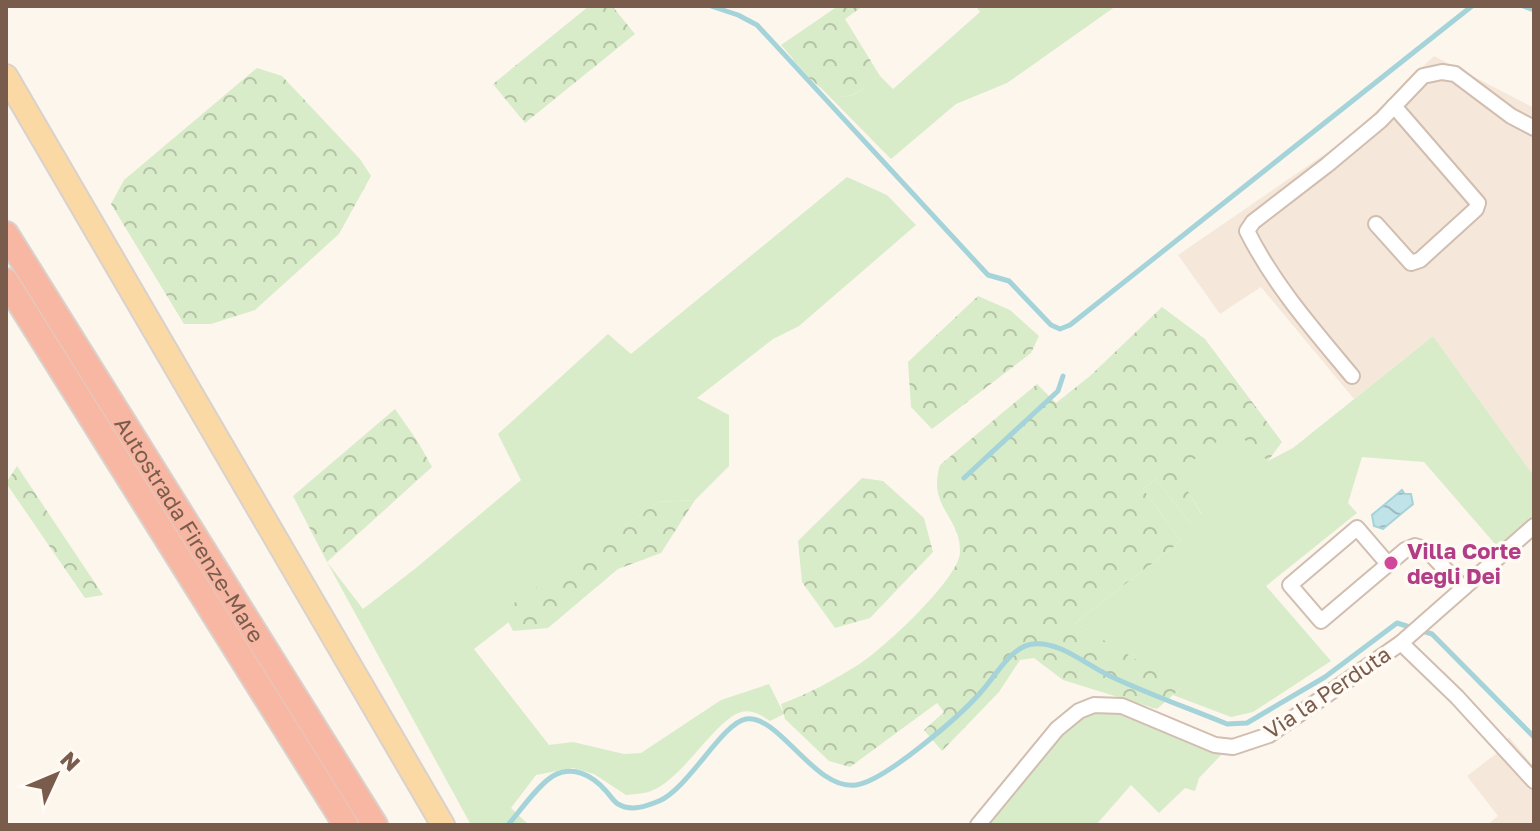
<svg xmlns="http://www.w3.org/2000/svg" width="1540" height="831" font-family="'Golos Text',sans-serif">
	<style>
		.residential { fill: #f5e8da }
		.grass { fill: #d8ecc9 }
		.forest { fill: url(#forest-crowns) }
		.water { fill: url(#water-waves); stroke: #a5d3da; stroke-width: 2 }
		.lines { fill: none; stroke-linecap: round; stroke-linejoin: round }
		.stream { stroke: #a5d3da; stroke-width: 5 }
		.minor-casing { stroke: #d1beb0; stroke-width: 18 }
		.primary-casing { stroke: #dad1cd; stroke-width: 26 }
		.motorway-casing { stroke: #dad1cd; stroke-width: 28 }
		.minor { stroke: #fff; stroke-width: 14 }
		.primary { stroke: #fbd9a5; stroke-width: 22 }
		.motorway { stroke: #f7b7a3; stroke-width: 24 }
		.hotel-dot { fill: #d1479c; stroke: #fffaf3; stroke-width: 3 }
		.labels { text-anchor: middle; dominant-baseline: central; stroke-width: 7; stroke-linejoin: round; paint-order: stroke }
		.street-label { font-size: 22px; fill: #7a5c4d; stroke: #fffaf3 }
		.hotel-label { font-size: 22px; font-weight: bold; fill: #b23c85; stroke: #fffaf3; text-anchor: start }
	</style>
	<defs>
		<pattern id="forest-crowns" width="20" height="18" patternUnits="userSpaceOnUse" patternTransform="scale(2)"><rect width="20" height="18" fill="#d8ecc9"/><path d="M2 6a3 3 0 1 1 6 0M12 15a3 3 0 1 1 6 0" fill="none" stroke="#b4c2a5"/></pattern>
		<pattern id="water-waves" width="16" height="10" patternUnits="userSpaceOnUse" patternTransform="scale(2)"><rect width="16" height="10" fill="#bfe3e8"/><path d="M0 5q4-4 8 0t8 0" fill="none" stroke="#a0bbbe"/></pattern>
	</defs>
	<rect width="100%" height="100%" fill="#fdf6ec"/>
	<!-- residential -->
	<g class="residential">
		<polygon points="1434,56 1534,108 1534,476 1433,336 1354,399 1261,287 1220,314 1178,255 1347,139"/>
		<polygon points="1509,737 1534,767 1534,825 1487,825 1498,816 1467,776 1497,753"/>
	</g>
	<!-- grass -->
	<g class="grass">
		<path d="M 976,6 L 1116,6 L 1007,83 L 956,104 L 891,159 L 821,88 C 850,105 855,94 880,76 L 893,89 L 980,12 Z"/>
		<path d="M 847,177 L 887,195 L 916,225 L 799,326 L 773,339 L 697,398 L 729,415 L 729,466 L 695,500 L 658,502 L 504,611 L 509,622 L 474,649 L 549,745 L 573,742 L 624,754 L 641,753 L 721,700 L 769,684 L 784,714 L 770,721 C 761,715 752,709 741,712 C 715,720 682,780 651,791 C 644,794 634,794 626,795 L 594,774 L 573,768 L 536,775 L 511,808 L 529,825 L 471,825 L 327,562 L 363,609 L 416,568 L 521,480 L 498,434 L 608,334 L 631,354 Z"/>
		<polygon points="1433,336 1534,476 1534,536 1508,559 1424,462 1362,457 1348,503 1357,513 1266,586 1331,661 1253,712 1231,717 1173,695 1181,688 1075,623 1181,541 1143,489 1156,479 1190,523 1202,514 1176,473 1233,428 1268,461 1293,448"/>
		<polygon points="1102,711 1133,717 1222,754 1199,778 1195,791 1185,788 1159,813 1131,785 1096,825 984,825 1070,726 1082,716"/>
	</g>
	<!-- forest -->
	<g class="forest">
		<polygon points="589,6 612,6 635,34 525,123 493,84"/>
		<path d="M 838,6 L 863,6 L 845,19 L 880,76 C 872,82 863,90 854,94 C 826,108 798,63 781,45 Z"/>
		<polygon points="257,68 282,76 360,159 371,176 339,234 255,310 211,324 184,324 111,204 124,180"/>
		<polygon points="978,296 1010,310 1039,336 1031,353 932,429 911,407 908,362"/>
		<path d="M 1162,307 L 1205,339 L 1282,442 L 1268,461 L 1233,429 L 1177,473 L 1202,515 L 1190,523 L 1156,479 L 1143,489 L 1181,541 L 1075,623 L 1182,687 L 1157,709 L 1063,680 L 1034,658 L 1020,660 L 999,692 L 942,751 L 924,730 L 944,712 L 937,703 L 850,767 L 829,761 L 785,719 L 781,704 C 808,694 834,680 858,665 C 882,650 960,578 960,552 C 961,516 927,508 940,465 L 1037,384 L 1056,403 L 1090,376 Z"/>
		<polygon points="395,409 418,442 432,467 327,562 293,496"/>
		<polygon points="17,466 103,595 85,598 6,483"/>
		<polygon points="862,478 883,481 924,518 933,552 870,618 835,628 802,582 798,541"/>
		<polygon points="695,500 661,553 618,569 548,628 513,631 503,611 658,502"/>
	</g>
	<!-- water -->
	<polygon class="water" points="1402,490 1405,494 1411,494 1413,504 1383,529 1374,526 1372,515"/>
	<g class="lines">
		<!-- stream -->
		<g class="stream">
			<polyline points="711,6 738,15 757,25 988,275 1009,281 1051,325 1060,329 1070,325 1472,6"/>
			<polyline points="1523,6 1534,10"/>
			<polyline points="964,478 1058,391 1063,376"/>
			<path d="M 508,825 C 519,812 539,784 553,776 C 573,765 592,775 606,791 C 609,794 614,802 618,804 C 631,812 647,806 659,801 C 689,788 722,723 746,719 C 779,714 815,791 856,785 C 885,781 960,716 981,692 C 995,677 1011,646 1033,644 C 1060,641 1086,665 1110,676 C 1148,694 1188,708 1227,724 L 1247,723 L 1325,677 L 1397,623 L 1432,634 L 1534,737"/>
		</g>
		<defs>
			<g id="minor">
				<polyline points="1376,224 1411,263 1420,260 1476,209 1478,203 1394,106"/>
				<path d="M 1352,376 C 1313,329 1274,285 1247,231 L 1253,222 L 1327,165 L 1381,120 L 1423,76 L 1442,72 L 1455,74 L 1511,116 L 1534,128"/>
				<polyline points="1388,564 1357,528 1290,585 1321,621 1405,550 1415,546 1427,550 1463,588"/>
				<polyline points="1401,643 1457,697 1534,781"/>
				<polyline points="978,825 1057,729 1079,711 1094,705 1122,706 1215,745 1233,747 1269,735 1401,643 1534,526"/>
			</g>
			<polyline id="primary" points="6,76 443,825"/>
			<g id="motorway">
				<path id="s1" d="M 6,234 L 375,825"/>
				<polyline points="6,281 346,825"/>
			</g>
		</defs>
		<!-- minor casing -->
		<use href="#minor" class="minor-casing"/>
		<!-- primary casing -->
		<use href="#primary" class="primary-casing"/>
		<!-- motorway casing -->
		<use href="#motorway" class="motorway-casing"/>
		<!-- minor -->
		<use href="#minor" class="minor"/>
		<!-- primary -->
		<use href="#primary" class="primary"/>
		<!-- motorway -->
		<use href="#motorway" class="motorway"/>
	</g>
	<!-- markers -->
	<circle class="hotel-dot" cx="1391" cy="563" r="8"/>
	<g class="labels">
		<!-- street labels -->
		<g class="street-label">
			<text stroke="none"><textPath href="#s1" startOffset="348">Autostrada Firenze-Mare</textPath></text>
			<text transform="translate(1327 692) rotate(-34)">Via la Perduta</text>
		</g>
		<!-- hotel labels -->
		<g class="hotel-label">
			<text x="1407" y="550">Villa Corte<tspan x="1407" dy="25">degli Dei</tspan></text>
		</g>
	</g>
	<!-- border -->
	<rect width="1540" height="831" fill="none" stroke="#7a5c4d" stroke-width="16"/>
	<!-- north arrow -->
	<g transform="translate(56 775) rotate(46)" stroke="#fffaf3" stroke-width="6" paint-order="stroke">
	<path d="M0-6L14 30L0 20L-14 30Z" fill="#7a5c4d"/>
	<text y="-12" font-size="22" font-weight="bold" text-anchor="middle" fill="#7a5c4d">N</text>
	</g>
</svg>
